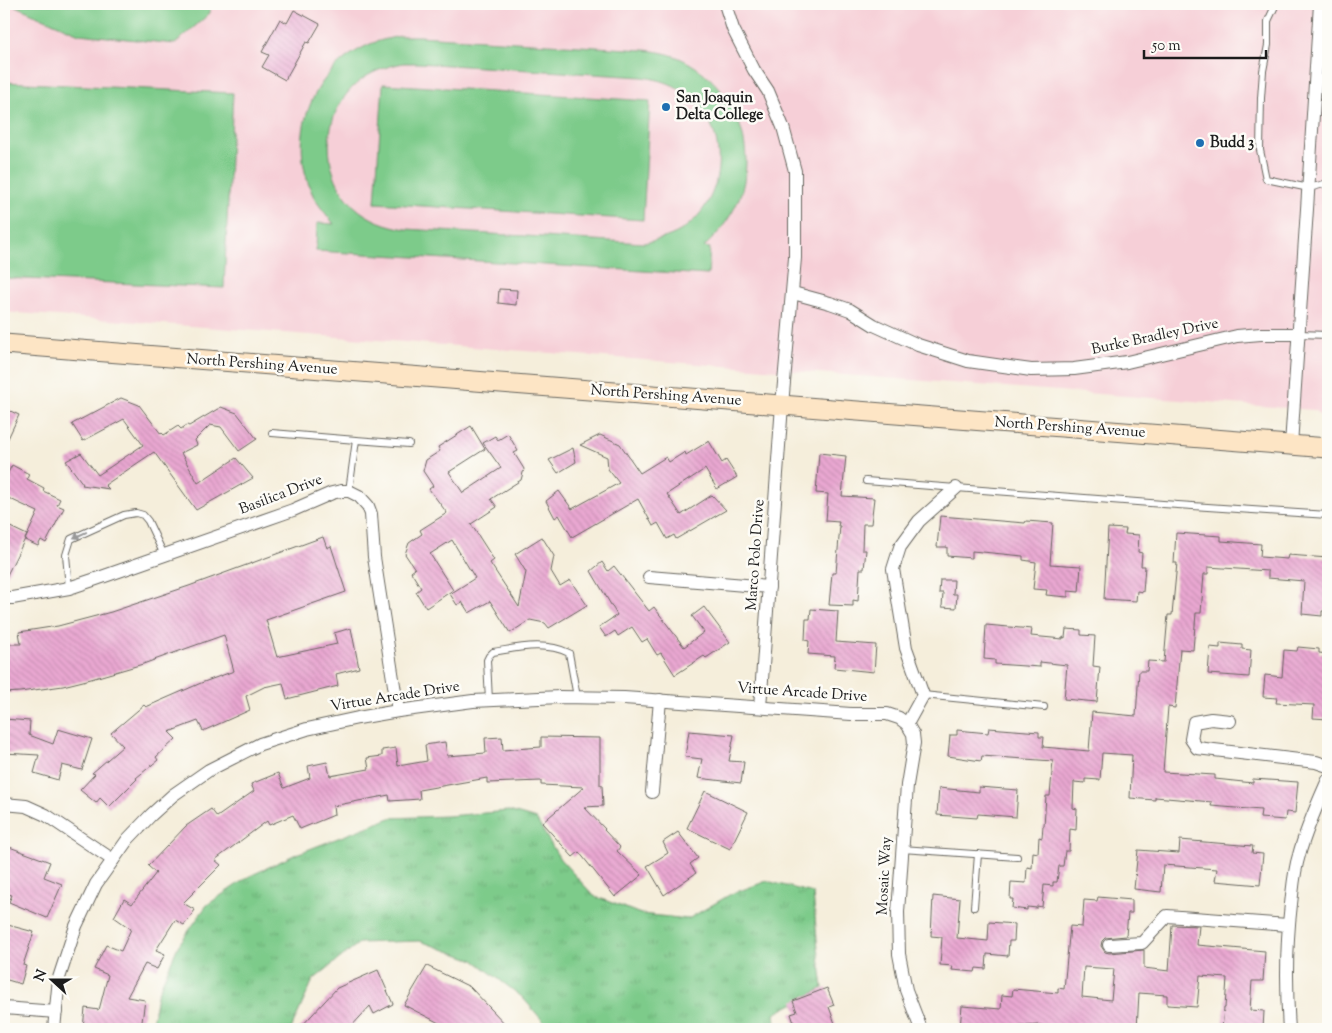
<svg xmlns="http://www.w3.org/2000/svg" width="1332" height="1033" font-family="'Sorts Mill Goudy',serif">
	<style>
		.built { fill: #f6cfd7 }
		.grass { fill: url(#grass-tufts); stroke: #4c7453 }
		.park { fill: #7dcb8a; stroke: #4c7453; fill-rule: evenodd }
		.building { fill: url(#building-back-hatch); fill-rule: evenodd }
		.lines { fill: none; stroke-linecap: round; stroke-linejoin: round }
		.service-casing { stroke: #68665f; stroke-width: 8 }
		.minor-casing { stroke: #68665f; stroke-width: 14 }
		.secondary-casing { stroke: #68665f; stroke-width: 21 }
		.service { stroke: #fff; stroke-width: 6 }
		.minor { stroke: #fff; stroke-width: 12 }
		.secondary { stroke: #fde5c5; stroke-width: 19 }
		.oneway { fill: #999 }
		.poi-dot { fill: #1f6fb2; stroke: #fdfcf7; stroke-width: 2 }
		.labels { text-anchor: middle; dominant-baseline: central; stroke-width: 5; stroke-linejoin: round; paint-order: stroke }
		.poi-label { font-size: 15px; font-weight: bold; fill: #1c1c1c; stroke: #fdfcf7; text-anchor: start }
		.street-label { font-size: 15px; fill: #1c1c1c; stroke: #fdfcf7 }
	</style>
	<defs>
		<pattern id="grass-tufts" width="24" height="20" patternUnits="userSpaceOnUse" patternTransform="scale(1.25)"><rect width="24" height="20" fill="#7dcb8a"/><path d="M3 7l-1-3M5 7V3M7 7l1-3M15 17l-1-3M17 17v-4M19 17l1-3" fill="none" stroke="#6bae76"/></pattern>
		<pattern id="building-back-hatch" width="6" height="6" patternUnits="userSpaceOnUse" patternTransform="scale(1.25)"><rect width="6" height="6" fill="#e9a7d1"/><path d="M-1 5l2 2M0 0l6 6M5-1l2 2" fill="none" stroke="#c78fb3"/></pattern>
	</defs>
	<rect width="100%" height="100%" fill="#fdfcf7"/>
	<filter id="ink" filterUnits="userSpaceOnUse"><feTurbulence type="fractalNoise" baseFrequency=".02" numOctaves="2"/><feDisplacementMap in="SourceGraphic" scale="10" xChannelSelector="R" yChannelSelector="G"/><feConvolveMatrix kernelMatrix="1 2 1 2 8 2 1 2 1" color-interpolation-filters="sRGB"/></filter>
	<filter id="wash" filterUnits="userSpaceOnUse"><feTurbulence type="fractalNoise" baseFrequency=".0096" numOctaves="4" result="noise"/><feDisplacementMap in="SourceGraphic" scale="20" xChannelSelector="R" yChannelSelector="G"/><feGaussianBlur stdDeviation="1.12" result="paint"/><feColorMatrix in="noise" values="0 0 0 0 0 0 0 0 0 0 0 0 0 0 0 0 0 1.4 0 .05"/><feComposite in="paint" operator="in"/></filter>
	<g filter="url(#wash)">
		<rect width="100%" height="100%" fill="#f5eedb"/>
		<!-- built -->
		<polygon class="built" points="4,4 1328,4 1328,419 1324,419 1314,410 4,312"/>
		<!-- grass -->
		<polygon class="grass" points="509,811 536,819 560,859 594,896 641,914 688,919 731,894 767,881 813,893 817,940 823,988 774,1014 776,1029 550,1029 522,997 474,960 420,941 359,943 313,980 291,1029 151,1029 157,995 178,946 207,905 248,877 294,855 390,818 447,816"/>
		<!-- park -->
		<g class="park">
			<polygon points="11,4 210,4 210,13 175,44 79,34"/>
			<path d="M 400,36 L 419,36 L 644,50 C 655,51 667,53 677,57 C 732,80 761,146 738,201 C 730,219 718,234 704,247 L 710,248 L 708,275 L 316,251 L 317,223 L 334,224 C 326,214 317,204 312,193 C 288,138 309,74 364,47 C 375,41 387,39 400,36 ZM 403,63 L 417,63 L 642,77 C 655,79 666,81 678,88 C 731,118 732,199 680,231 C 668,238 656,240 644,243 L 406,229 C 387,226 369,220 354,206 C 318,171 321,107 364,78 C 376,70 389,66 403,63 Z"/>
			<polygon points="4,82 233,93 224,288 4,278"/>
			<polygon points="383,84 650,101 643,220 375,203"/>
		</g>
		<g id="blocks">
			<!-- building -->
			<g class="building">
				<polygon points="294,10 320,24 309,43 306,42 285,80 262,67 269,55 262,52 280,19 287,23"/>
				<polygon points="499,289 517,290 516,305 498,303"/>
				<polygon points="121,398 139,405 161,434 162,433 164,435 178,426 181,429 187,425 189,426 221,407 237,413 257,439 239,451 221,427 210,425 195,440 197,445 181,453 198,483 236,458 253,478 196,510 154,452 105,485 109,489 82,485 83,484 66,461 81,453 98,475 143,445 124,419 83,441 72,424"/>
				<polygon points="4,408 19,415 4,447"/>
				<polygon points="471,426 485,449 449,472 463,493 501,468 483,443 495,436 498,440 508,434 518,451 514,453 524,469 521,480 491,499 497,507 471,524 494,560 490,563 519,607 526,572 515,554 542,537 554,556 551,571 560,586 570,580 587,605 549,628 545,623 530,620 510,633 490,601 469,613 462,602 457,605 450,594 475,578 452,540 430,554 453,590 426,608 416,592 421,588 411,572 415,569 405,554 409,543 422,534 420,530 447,513 429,489 433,486 423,471 426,460 440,451 438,447"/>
				<polygon points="600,435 620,444 640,473 666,457 669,462 685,452 686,455 709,441 722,463 726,460 737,477 717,489 705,469 667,494 681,515 712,495 726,510 676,539 674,535 667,539 658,523 653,526 638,499 572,537 559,515 555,518 546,501 559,491 572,509 619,483 608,469 607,457 580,445"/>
				<polygon points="573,448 576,462 558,473 549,460"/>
				<polygon points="819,453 846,456 842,496 874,498 871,524 863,524 862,550 866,550 864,569 860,569 858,601 853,600 853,606 829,605 832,573 836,573 840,526 838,526 839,522 826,521 828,494 816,493"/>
				<polygon points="12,465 29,474 27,479 44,488 43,491 60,499 57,505 64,508 46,543 41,540 38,546 25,540 38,512 4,496 4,481"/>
				<polygon points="940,516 1025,523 1026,521 1053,523 1050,564 1081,566 1079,592 1068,591 1068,597 1046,595 1047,590 1033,589 1036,562 1023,560 1023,556 972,551 972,558 947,556 947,547 937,547"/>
				<polygon points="4,524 27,535 4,581"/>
				<polygon points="1108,528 1126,529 1125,534 1139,535 1138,552 1142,553 1141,566 1145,566 1143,592 1137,591 1136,601 1104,599"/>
				<polygon points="1176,533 1221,536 1221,541 1261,544 1260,557 1287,559 1288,555 1328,558 1328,611 1322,611 1322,616 1302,614 1304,581 1268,578 1268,571 1208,567 1208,574 1204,574 1201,613 1196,613 1193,650 1180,649 1175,708 1168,707 1163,772 1215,775 1215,779 1253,783 1253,779 1298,782 1295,813 1286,812 1285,820 1260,818 1261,810 1211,806 1212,802 1155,797 1155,800 1130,798 1132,755 1102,753 1100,780 1085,779 1085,783 1074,782 1073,808 1077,809 1076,830 1070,829 1069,851 1065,851 1063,866 1059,866 1057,882 1053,882 1053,886 1044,885 1042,907 1037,906 1037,908 1027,907 1027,910 1012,908 1013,899 1010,899 1011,882 1026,883 1027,867 1032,868 1033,852 1038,853 1039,837 1042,838 1043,826 1044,826 1046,796 1050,796 1053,761 982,756 981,761 948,756 950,735 957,735 957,730 988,733 989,728 1039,732 1039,737 1044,737 1043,747 1089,751 1092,712 1136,716 1139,671 1147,671 1148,661 1164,662 1168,615 1172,615 1177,563 1174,563"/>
				<polygon points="323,537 327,548 331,546 346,592 266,620 277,657 337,644 334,633 351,628 359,668 336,674 338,686 287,699 283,683 264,687 246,696 250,710 203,731 198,721 169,732 176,739 156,757 158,760 136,778 137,779 109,807 100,798 96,803 80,790 95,774 92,773 123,746 111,733 144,705 146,707 201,683 234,671 224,635 143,664 91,679 63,686 20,692 4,693 4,644 21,644 19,632 58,626 111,612 189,586"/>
				<polygon points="602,562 608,571 614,566 649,611 654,607 684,647 704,632 692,616 704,607 730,642 706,658 704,656 675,675 661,653 657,655 647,639 642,642 632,627 618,636 615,631 606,637 599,627 617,615 591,571"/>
				<polygon points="940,580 954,580 953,594 952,594 957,594 956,608 942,607 943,593 939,593"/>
				<polygon points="811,609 838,611 836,642 876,645 874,672 834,668 835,656 808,654 809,641 805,640 806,619 810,619"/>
				<polygon points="986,625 1032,629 1031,636 1063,639 1063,637 1065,638 1066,629 1081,630 1081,635 1095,636 1093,666 1100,667 1097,702 1064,699 1067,665 1040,662 1040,667 995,664 995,660 984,659"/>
				<polygon points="1220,643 1242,645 1242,649 1251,650 1249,677 1208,674 1210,647 1220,648"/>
				<polygon points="1298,647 1319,649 1319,653 1328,654 1328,719 1313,718 1314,705 1276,703 1277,698 1263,697 1265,675 1282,677 1284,650 1297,651"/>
				<polygon points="4,719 30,721 29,735 53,744 58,729 92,739 82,770 62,765 58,780 34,773 39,755 4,753"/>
				<polygon points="689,731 734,735 729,761 744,762 741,783 698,778 702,759 685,757"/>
				<polygon points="502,737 503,750 541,747 541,737 600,738 600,785 602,785 603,806 584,807 605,829 604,830 620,847 617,851 642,875 615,897 579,852 573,857 542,823 584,787 541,785 541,781 487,783 487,778 419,790 420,799 390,801 389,795 333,806 334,815 300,829 293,815 269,825 267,821 215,860 221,865 183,903 195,910 184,925 175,920 156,950 165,954 157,969 145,964 127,997 145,1000 141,1029 83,1029 85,1008 99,1010 108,975 94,969 106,945 121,951 131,929 114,917 124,899 132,904 156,873 148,866 186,826 211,809 217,817 254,791 251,784 278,773 284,788 310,778 308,766 327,762 330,776 369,769 367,758 382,756 382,750 396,748 398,766 427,761 425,745 445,742 447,756 486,753 485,738"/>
				<polygon points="979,787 1018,790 1016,817 978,814 977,818 937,815 939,788 979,792"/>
				<polygon points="705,791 748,812 730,849 687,828"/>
				<polygon points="678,832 698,858 690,864 696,873 664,895 647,866 668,853 663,842"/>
				<polygon points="1180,840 1253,846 1252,853 1263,854 1260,885 1215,881 1217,869 1163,865 1161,892 1134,889 1138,850 1179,853"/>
				<polygon points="4,845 50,862 44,877 62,884 47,918 9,902 12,895 4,893"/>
				<polygon points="933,896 960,899 957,938 988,941 989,922 1015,924 1014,941 1009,941 1008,956 987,954 986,969 976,968 975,972 952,970 953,966 940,965 942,937 931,936"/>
				<path d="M 1098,897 L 1132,900 L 1132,913 L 1128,913 L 1126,936 L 1105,938 L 1102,941 L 1101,946 L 1105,952 L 1109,953 L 1144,950 L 1144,968 L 1169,971 L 1172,925 L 1199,926 L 1197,945 L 1265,951 L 1263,981 L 1252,981 L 1250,1010 L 1264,1011 L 1263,1029 L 1222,1029 L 1224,1008 L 1225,1008 L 1227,978 L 1200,976 L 1197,1007 L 1167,1005 L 1167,995 L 1139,993 L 1137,1029 L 1096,1029 L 1038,1025 L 1000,1028 L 1000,1029 L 960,1028 L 962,1006 L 1001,1009 L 1002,995 L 1012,996 L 1013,989 L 1058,993 L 1058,988 L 1064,989 L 1070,926 L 1082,927 L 1084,900 L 1097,901 ZM 1084,967 L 1114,969 L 1111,1000 L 1082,997 Z"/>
				<polygon points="4,924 34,932 23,965 26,966 21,984 4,979"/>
				<polygon points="427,966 470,987 510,1029 446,1029 441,1024 404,1005"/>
				<polygon points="378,970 393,1004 374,1014 370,1006 349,1029 299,1029 337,988"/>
				<polygon points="827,988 834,1005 829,1007 837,1029 796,1029 791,1014 797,1012 793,1001"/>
			</g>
		</g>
	</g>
	<g filter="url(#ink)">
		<use href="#blocks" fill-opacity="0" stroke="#68665f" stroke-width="1"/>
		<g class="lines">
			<defs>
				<g id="service">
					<polyline points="1276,4 1268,21 1268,45 1263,71 1261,98 1260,150 1266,179 1309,188 1328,183"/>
					<polyline points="1299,334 1328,335"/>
					<polyline points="272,433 356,440"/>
					<polyline points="866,481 1163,504 1328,515"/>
					<polyline points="349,491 356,440 409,444"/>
					<polyline points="69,588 66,555 71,539 124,515 136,513 143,515 148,521 164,555"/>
					<polyline points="923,695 1044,707"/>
					<path d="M 489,701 L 487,660 L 489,656 L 493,652 C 518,648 544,641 569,653 L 577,697"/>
					<polyline points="902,849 1017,857"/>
					<polyline points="974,907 978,854"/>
				</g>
				<g id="minor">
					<polyline points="725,4 733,29 754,70 768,91 783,127 795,171 795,258 782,405 760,707"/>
					<polyline points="793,293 830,303 850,310 874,325 918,345 968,361 1031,370 1074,369 1127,362 1237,336 1261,334 1299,334"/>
					<polyline points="1291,445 1307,209 1320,4"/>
					<polyline points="649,577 769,587"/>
					<polyline points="4,598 12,598 69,588 96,579 293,510 332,493 341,491 349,491 359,496 368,506 371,514 374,557 398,711"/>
					<polyline points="1230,721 1211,719 1194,722 1191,739 1197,748 1316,762 1328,766"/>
					<polyline points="907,724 923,695 906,648 893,569 900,547 919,521 956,488"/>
					<polyline points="652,792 660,700"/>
					<polyline points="4,804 26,806 46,815 113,860"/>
					<polyline points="1109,945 1142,943 1167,916 1288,925"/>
					<polyline points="4,1008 56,1012"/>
					<polyline points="54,1029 59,978 76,926 96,884 128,839 151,815 173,795 209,770 260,744 307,729 358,718 398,711 473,701 560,697 624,698 851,714 887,714 899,718 907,724 913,734 914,743 907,785 898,912 899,954 906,990 921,1029"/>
					<path d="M 1289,1029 C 1286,987 1286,946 1291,904 C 1293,887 1294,871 1299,855 C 1306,829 1317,805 1328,780"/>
				</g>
				<polyline id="secondary" points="4,344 1328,448"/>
			</defs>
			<!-- service casing -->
			<use href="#service" class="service-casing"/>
			<!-- minor casing -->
			<use href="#minor" class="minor-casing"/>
			<!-- secondary casing -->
			<use href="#secondary" class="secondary-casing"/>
			<!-- service -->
			<use href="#service" class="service"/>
			<!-- minor -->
			<use href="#minor" class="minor"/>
			<!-- secondary -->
			<use href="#secondary" class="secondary"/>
		</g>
		<!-- one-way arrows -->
		<defs><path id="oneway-solid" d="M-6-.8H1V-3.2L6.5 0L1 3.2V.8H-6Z" transform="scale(1.25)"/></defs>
		<use class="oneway" href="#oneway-solid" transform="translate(80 535) rotate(156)"/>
	</g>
	<!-- markers -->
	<g class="poi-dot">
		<circle cx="666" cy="107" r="5"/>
		<circle cx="1200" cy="143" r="5"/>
	</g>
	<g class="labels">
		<!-- poi labels -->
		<g class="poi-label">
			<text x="676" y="98">San Joaquin<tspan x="676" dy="17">Delta College</tspan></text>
			<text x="1210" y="143">Budd 3</text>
		</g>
		<!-- street labels -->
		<g class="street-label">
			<text transform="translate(1155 337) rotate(-12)">Burke Bradley Drive</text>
			<text transform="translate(262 365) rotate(4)">North Pershing Avenue</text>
			<text transform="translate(666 396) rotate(4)">North Pershing Avenue</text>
			<text transform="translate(1070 428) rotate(4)">North Pershing Avenue</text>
			<text transform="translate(281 495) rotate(-21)">Basilica Drive</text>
			<text transform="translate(756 555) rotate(-86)">Marco Polo Drive</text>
			<text transform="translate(802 693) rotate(4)">Virtue Arcade Drive</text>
			<text transform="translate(395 697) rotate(-9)">Virtue Arcade Drive</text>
			<text transform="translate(885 876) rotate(-87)">Mosaic Way</text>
		</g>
	</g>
	<!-- margin -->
	<rect width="1332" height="1033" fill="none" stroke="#fdfcf7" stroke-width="20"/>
	<!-- north arrow -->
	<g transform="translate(52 980) rotate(291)" stroke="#fdfcf7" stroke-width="4" paint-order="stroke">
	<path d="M0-4L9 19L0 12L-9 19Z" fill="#1c1c1c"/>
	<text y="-8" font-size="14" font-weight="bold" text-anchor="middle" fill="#1c1c1c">N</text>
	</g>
	<!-- scale -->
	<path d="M1144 50v8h122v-8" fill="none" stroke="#1c1c1c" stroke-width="2.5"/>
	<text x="1152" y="50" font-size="15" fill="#1c1c1c" stroke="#fdfcf7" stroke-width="4" paint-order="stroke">50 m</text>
</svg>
